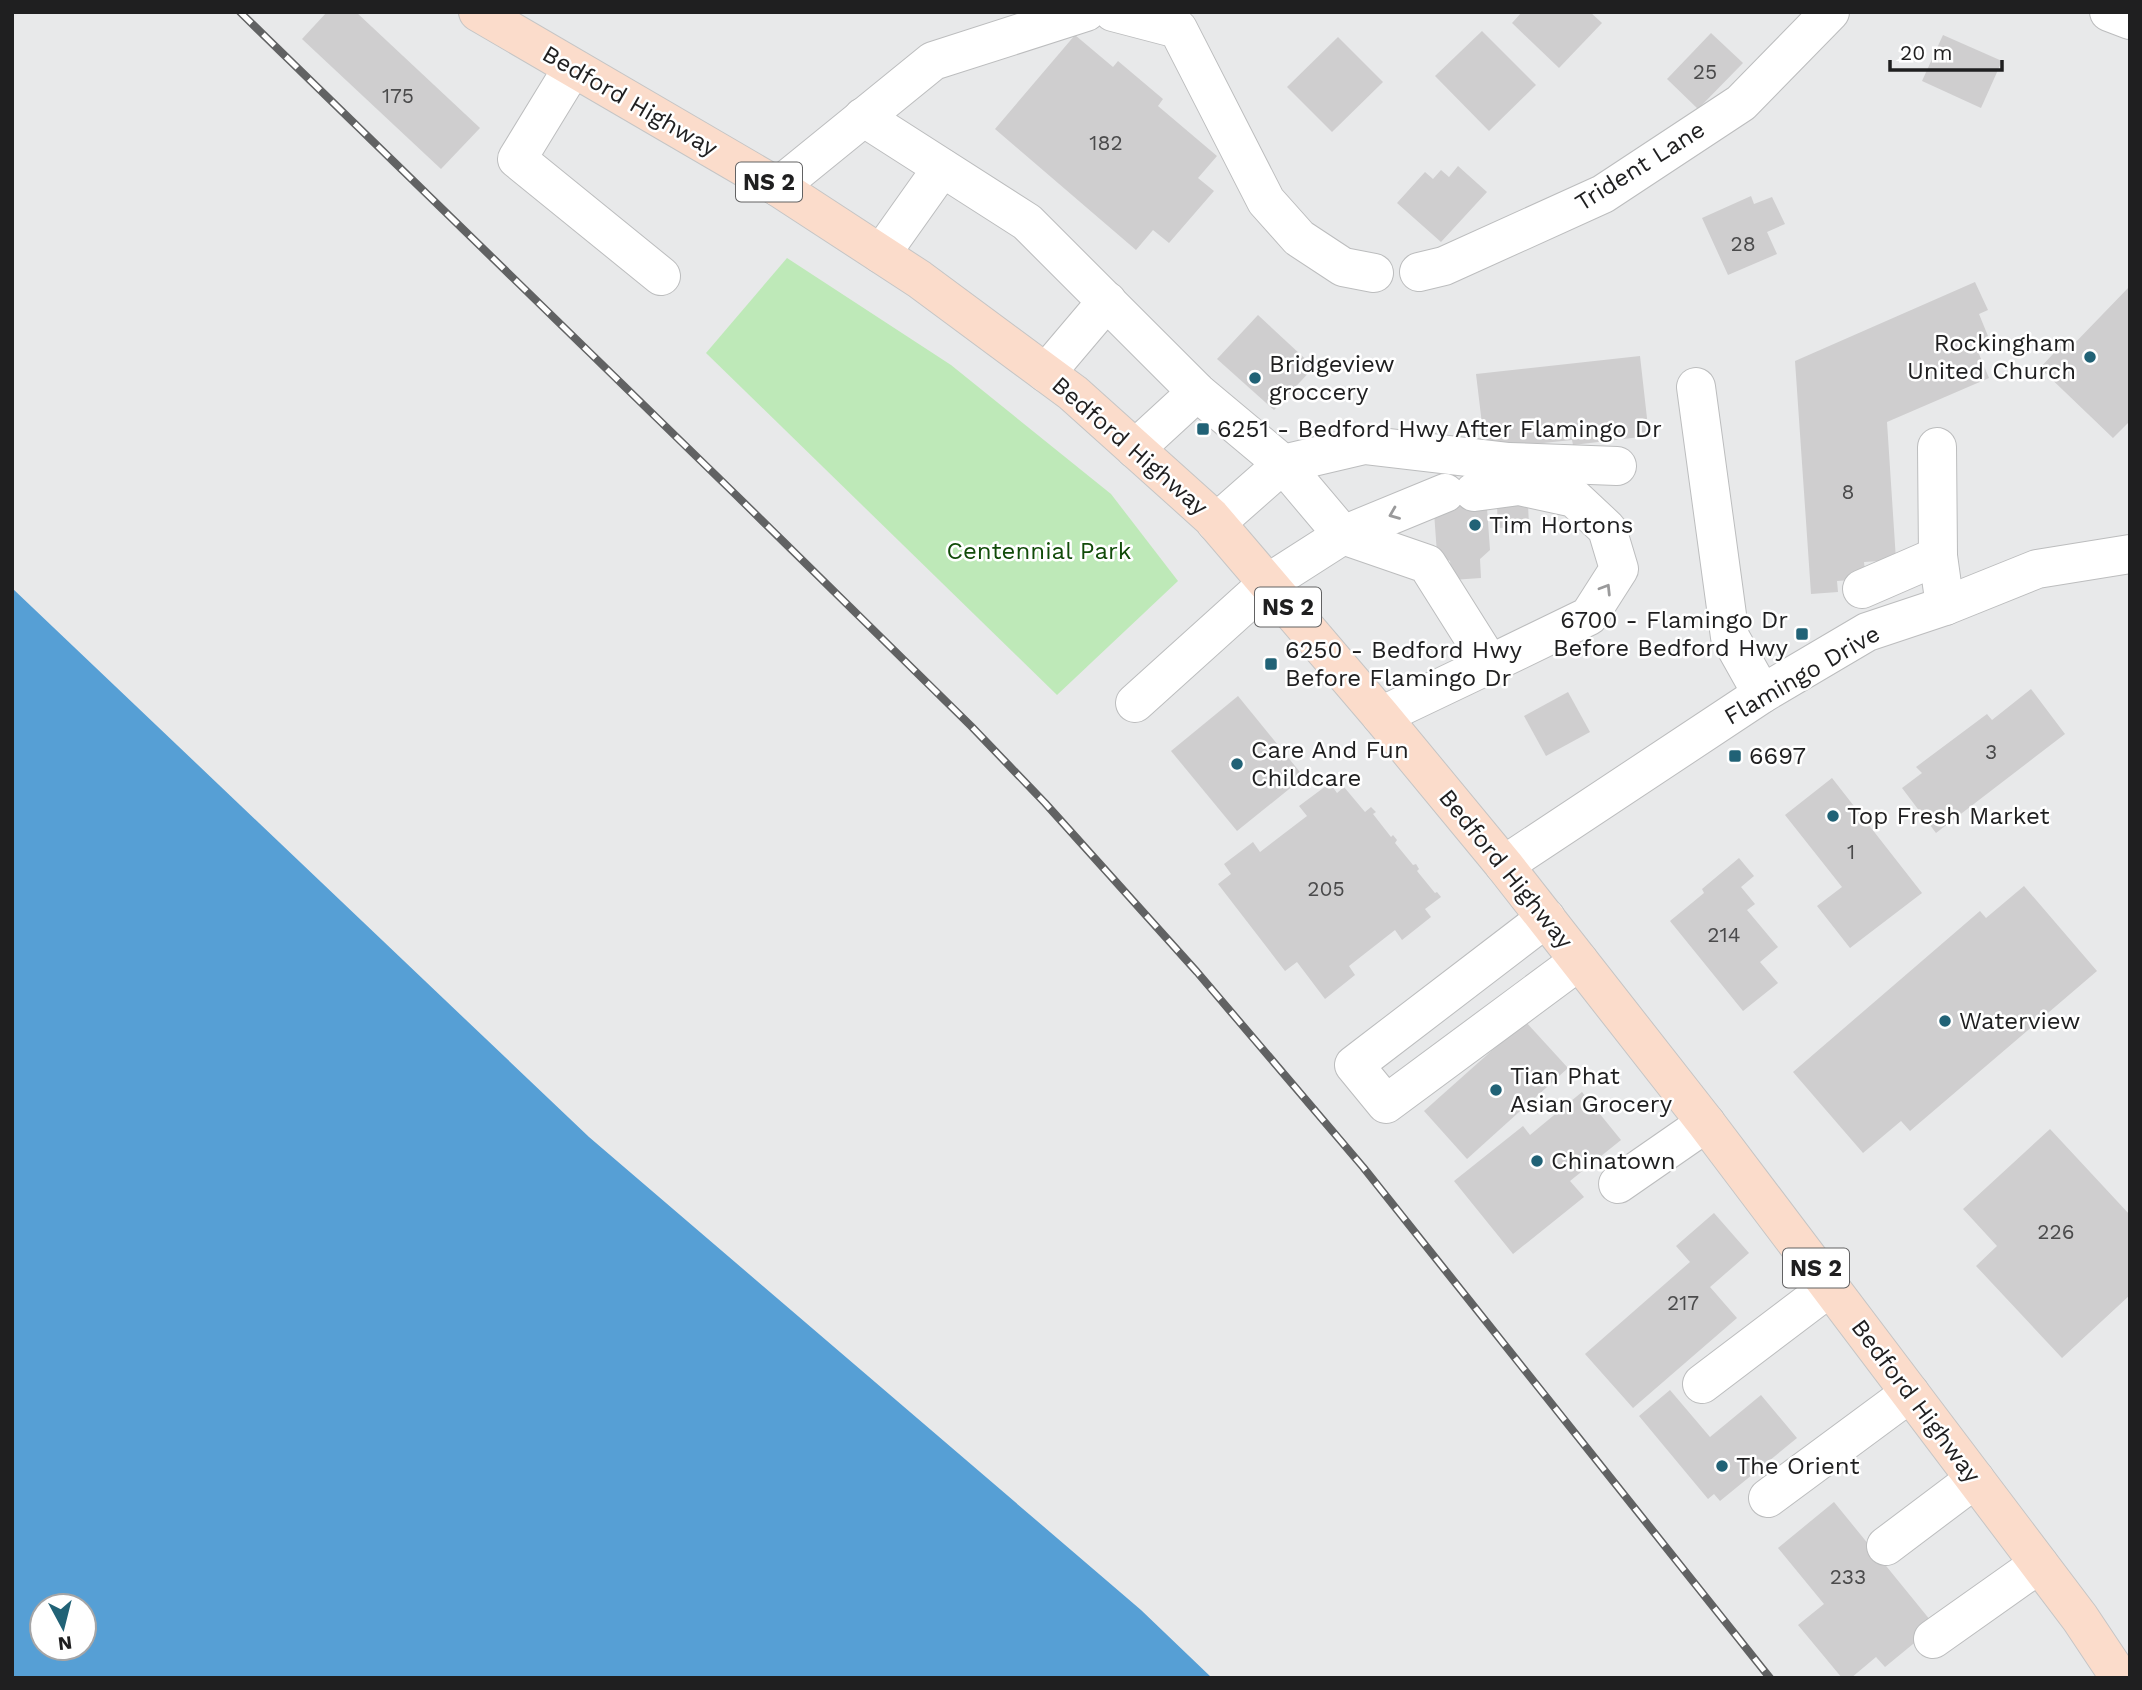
<svg xmlns="http://www.w3.org/2000/svg" width="2142" height="1690" font-family="'Work Sans',sans-serif">
	<style>
		.green { fill: #bee9b8 }
		.water { fill: #569fd5; fill-rule: evenodd }
		.building { fill: #cfcecf }
		.lines { fill: none; stroke-linecap: round; stroke-linejoin: round }
		.minor-casing { stroke: #bcbdbe; stroke-width: 40 }
		.major-casing { stroke: #c5c5c5; stroke-width: 40 }
		.minor { stroke: #fff; stroke-width: 38 }
		.major { stroke: #fbdccb; stroke-width: 38 }
		.rail-casing { stroke: #616263; stroke-width: 8 }
		.rail { stroke: #fff; stroke-width: 5; stroke-dasharray: 16; stroke-linecap: butt }
		.oneway { stroke: #9a9a9b }
		.poi-dot { fill: #216276; stroke: #fff; stroke-width: 2.5 }
		.labels { text-anchor: middle; dominant-baseline: central; stroke-width: 5; stroke-linejoin: round; paint-order: stroke }
		.number-label { font-size: 21px; fill: #4b4b4c }
		.shield { fill: #fff; stroke: #626263; stroke-width: 2 }
		.shield-label { font-size: 23px; font-weight: bold; fill: #1f1f20 }
		.street-label { font-size: 24px; fill: #1f1f20; stroke: #fff }
		.poi-label { font-size: 24px; fill: #1f1f20; stroke: #fff; text-anchor: start }
		.park-label { font-size: 24px; fill: #114b09; stroke: #fff }
	</style>
	<rect width="100%" height="100%" fill="#e8e9ea"/>
	<!-- green -->
	<polygon class="green" points="787,258 951,365 1111,494 1178,581 1057,695 706,353"/>
	<!-- water -->
	<path class="water" d="M 12,588 L 589,1137 L 1141,1610 L 1212,1678 L 12,1678 ZM 42,1606 L 84,1606 L 84,1648 L 42,1648 Z"/>
	<!-- building -->
	<g class="building">
		<polygon points="327,12 356,12 480,128 441,169 302,39"/>
		<polygon points="1522,12 1590,12 1602,23 1559,68 1512,23"/>
		<polygon points="1482,31 1536,85 1489,131 1435,76"/>
		<polygon points="1711,33 1743,63 1698,109 1667,79"/>
		<polygon points="1075,35 1113,67 1118,61 1163,99 1158,106 1217,156 1198,178 1214,191 1169,243 1153,230 1136,250 995,129"/>
		<polygon points="1943,35 2002,61 1981,108 1922,81"/>
		<polygon points="1338,37 1383,82 1332,132 1287,87"/>
		<polygon points="1458,166 1487,192 1441,242 1397,203 1425,172 1433,179 1441,170 1449,177"/>
		<polygon points="1751,196 1754,204 1772,197 1785,224 1767,232 1777,254 1728,275 1702,218"/>
		<polygon points="1975,282 1988,310 1979,314 1990,341 1976,347 1989,378 1887,422 1896,560 1864,562 1866,579 1837,581 1838,592 1811,594 1795,361"/>
		<polygon points="2130,286 2130,421 2113,438 2040,368 2066,340 2072,346"/>
		<polygon points="1258,315 1314,367 1274,410 1217,359"/>
		<polygon points="1640,356 1649,436 1573,445 1572,440 1485,449 1476,374"/>
		<polygon points="1474,487 1487,508 1490,550 1480,559 1481,578 1452,580 1450,561 1437,554 1434,512"/>
		<polygon points="1528,504 1529,526 1498,528 1497,506"/>
		<polygon points="2031,689 2065,734 1936,833 1902,788 1922,773 1916,767 1987,714 1992,720"/>
		<polygon points="1568,692 1590,732 1546,756 1524,716"/>
		<polygon points="1238,696 1304,777 1237,831 1171,751"/>
		<polygon points="1832,778 1922,893 1850,948 1817,906 1842,887 1785,815"/>
		<polygon points="1330,783 1337,793 1344,787 1365,812 1371,807 1376,812 1373,814 1391,837 1393,835 1397,840 1395,843 1413,865 1416,864 1419,869 1417,871 1435,893 1437,892 1441,897 1425,909 1431,917 1402,940 1395,930 1349,966 1355,975 1325,999 1297,962 1285,971 1218,884 1231,874 1224,864 1253,842 1260,852 1307,816 1299,806"/>
		<polygon points="1739,858 1754,876 1741,887 1755,904 1747,910 1778,947 1760,962 1778,983 1743,1011 1670,921 1704,893 1702,889"/>
		<polygon points="2024,886 2097,971 1910,1131 1901,1121 1863,1153 1793,1072 1980,911 1986,918"/>
		<polygon points="1525,1021 1568,1068 1467,1159 1424,1111"/>
		<polygon points="1582,1092 1621,1140 1570,1181 1584,1197 1513,1254 1454,1181 1523,1126 1530,1135"/>
		<polygon points="2050,1129 2130,1215 2130,1295 2062,1358 1976,1266 1997,1246 1963,1209"/>
		<polygon points="1714,1213 1749,1253 1710,1287 1737,1318 1633,1408 1585,1354 1690,1262 1676,1246"/>
		<polygon points="1670,1390 1710,1437 1761,1395 1797,1438 1720,1501 1714,1494 1708,1499 1639,1416"/>
		<polygon points="1834,1502 1935,1626 1885,1667 1876,1657 1851,1678 1842,1678 1798,1625 1824,1604 1778,1548"/>
	</g>
	<g class="lines">
		<defs>
			<g id="minor">
				<polyline points="1113,12 1178,29 1266,201 1299,238 1343,267 1374,273"/>
				<polyline points="2109,12 2130,20"/>
				<polyline points="572,69 517,159 661,276"/>
				<polyline points="863,117 1027,222 1197,392 1283,464 1216,523"/>
				<polyline points="778,187 933,61 1086,12"/>
				<polyline points="881,254 942,168"/>
				<polyline points="1419,272 1444,266 1603,194 1741,103 1830,12"/>
				<polyline points="1046,373 1107,301"/>
				<polyline points="1696,387 1730,637 1762,694"/>
				<polyline points="1937,447 1938,556 1945,606"/>
				<polyline points="1135,449 1197,392"/>
				<polyline points="1474,492 1519,486 1574,498 1607,529 1619,569 1589,616 1490,664"/>
				<polyline points="1445,493 1343,535 1283,464 1364,445 1509,462 1617,466"/>
				<polyline points="1862,589 1938,556"/>
				<polyline points="1135,703 1268,583 1343,535 1427,564 1490,664 1381,716"/>
				<polyline points="1504,865 1762,694 1867,632 1945,606 2037,569 2130,554"/>
				<polyline points="1546,918 1354,1065 1386,1104 1579,961"/>
				<polyline points="1618,1184 1706,1123"/>
				<polyline points="1702,1384 1830,1287"/>
				<polyline points="1768,1498 1910,1393"/>
				<polyline points="1886,1546 1975,1479"/>
				<polyline points="1933,1639 2039,1564"/>
			</g>
			<polyline id="major" points="478,12 778,187 919,279 1073,393 1211,517 1381,716 1504,865 1706,1123 2080,1618 2120,1678"/>
		</defs>
		<!-- minor casing -->
		<use href="#minor" class="minor-casing"/>
		<!-- major casing -->
		<use href="#major" class="major-casing"/>
		<!-- minor -->
		<use href="#minor" class="minor"/>
		<!-- major -->
		<use href="#major" class="major"/>
		<defs>
			<polyline id="rail" points="240,12 736,495 971,726 1045,803 1197,972 1363,1167 1770,1678"/>
		</defs>
		<!-- rail casing -->
		<use href="#rail" class="rail-casing"/>
		<!-- rail -->
		<use href="#rail" class="rail"/>
	</g>
	<!-- one-way arrows -->
	<defs><path id="oneway-chevron" d="M-2-3.5L2.5 0L-2 3.5" fill="none" stroke-width="1.6" stroke-linecap="round" stroke-linejoin="round" transform="scale(1.75)"/></defs>
	<g class="oneway">
		<use href="#oneway-chevron" transform="translate(1394 514) rotate(158)"/>
		<use href="#oneway-chevron" transform="translate(1606 589) rotate(-58)"/>
	</g>
	<!-- markers -->
	<g class="poi-dot">
		<circle cx="2090" cy="357" r="7"/>
		<circle cx="1255" cy="378" r="7"/>
		<rect x="1196" y="422" width="14" height="14" rx="3.5"/>
		<circle cx="1475" cy="525" r="7"/>
		<rect x="1795" y="627" width="14" height="14" rx="3.5"/>
		<rect x="1264" y="657" width="14" height="14" rx="3.5"/>
		<rect x="1728" y="749" width="14" height="14" rx="3.5"/>
		<circle cx="1237" cy="764" r="7"/>
		<circle cx="1833" cy="816" r="7"/>
		<circle cx="1945" cy="1021" r="7"/>
		<circle cx="1496" cy="1090" r="7"/>
		<circle cx="1537" cy="1161" r="7"/>
		<circle cx="1722" cy="1466" r="7"/>
	</g>
	<g class="labels">
		<!-- number labels -->
		<g class="number-label">
			<text x="1705" y="71">25</text>
			<text x="398" y="95">175</text>
			<text x="1106" y="142">182</text>
			<text x="1743" y="243">28</text>
			<text x="1848" y="491">8</text>
			<text x="1991" y="751">3</text>
			<text x="1851" y="851">1</text>
			<text x="1326" y="888">205</text>
			<text x="1724" y="934">214</text>
			<text x="2056" y="1231">226</text>
			<text x="1683" y="1302">217</text>
			<text x="1848" y="1576">233</text>
		</g>
		<!-- shield labels -->
		<g class="shield">
			<rect x="736" y="162.5" width="66" height="39" rx="5"/>
			<rect x="1255" y="587.5" width="66" height="39" rx="5"/>
			<rect x="1783" y="1248.5" width="66" height="39" rx="5"/>
		</g>
		<g class="shield-label">
			<text x="769" y="182">NS 2</text>
			<text x="1288" y="607">NS 2</text>
			<text x="1816" y="1268">NS 2</text>
		</g>
		<!-- street labels -->
		<g class="street-label">
			<text transform="translate(630 101) rotate(30)">Bedford Highway</text>
			<text transform="translate(1640 166) rotate(-32)">Trident Lane</text>
			<text transform="translate(1130 446) rotate(41)">Bedford Highway</text>
			<text transform="translate(1802 675) rotate(-30)">Flamingo Drive</text>
			<text transform="translate(1506 869) rotate(51)">Bedford Highway</text>
			<text transform="translate(1916 1401) rotate(53)">Bedford Highway</text>
		</g>
		<!-- poi labels -->
		<g class="poi-label">
			<text x="2076" y="343" text-anchor="end">Rockingham<tspan x="2076" dy="28">United Church</tspan></text>
			<text x="1269" y="364">Bridgeview<tspan x="1269" dy="28">groccery</tspan></text>
			<text x="1217" y="429">6251 - Bedford Hwy After Flamingo Dr</text>
			<text x="1489" y="525">Tim Hortons</text>
			<text x="1788" y="620" text-anchor="end">6700 - Flamingo Dr<tspan x="1788" dy="28">Before Bedford Hwy</tspan></text>
			<text x="1285" y="650">6250 - Bedford Hwy<tspan x="1285" dy="28">Before Flamingo Dr</tspan></text>
			<text x="1251" y="750">Care And Fun<tspan x="1251" dy="28">Childcare</tspan></text>
			<text x="1749" y="756">6697</text>
			<text x="1847" y="816">Top Fresh Market</text>
			<text x="1959" y="1021">Waterview</text>
			<text x="1510" y="1076">Tian Phat<tspan x="1510" dy="28">Asian Grocery</tspan></text>
			<text x="1551" y="1161">Chinatown</text>
			<text x="1736" y="1466">The Orient</text>
		</g>
		<!-- park labels -->
		<g class="park-label">
			<text x="1039" y="551">Centennial Park</text>
		</g>
	</g>
	<!-- border -->
	<rect width="2142" height="1690" fill="none" stroke="#1f1f20" stroke-width="28"/>
	<!-- north arrow -->
	<g transform="translate(63 1627) rotate(173)"><circle r="33" fill="#ffffff" stroke="#a5a5a6" stroke-width="2"/>
	<path d="M0-5L12 26L0 18L-12 26Z" fill="#216276"/>
	<text y="-10" font-size="19" font-weight="bold" text-anchor="middle" fill="#1f1f20">N</text>
	</g>
	<!-- scale -->
	<path d="M1890 60v10h112v-10" fill="none" stroke="#1f1f20" stroke-width="3.5"/>
	<text x="1900" y="60" font-size="21" fill="#1f1f20" stroke="#ffffff" stroke-width="5" paint-order="stroke">20 m</text>
</svg>
